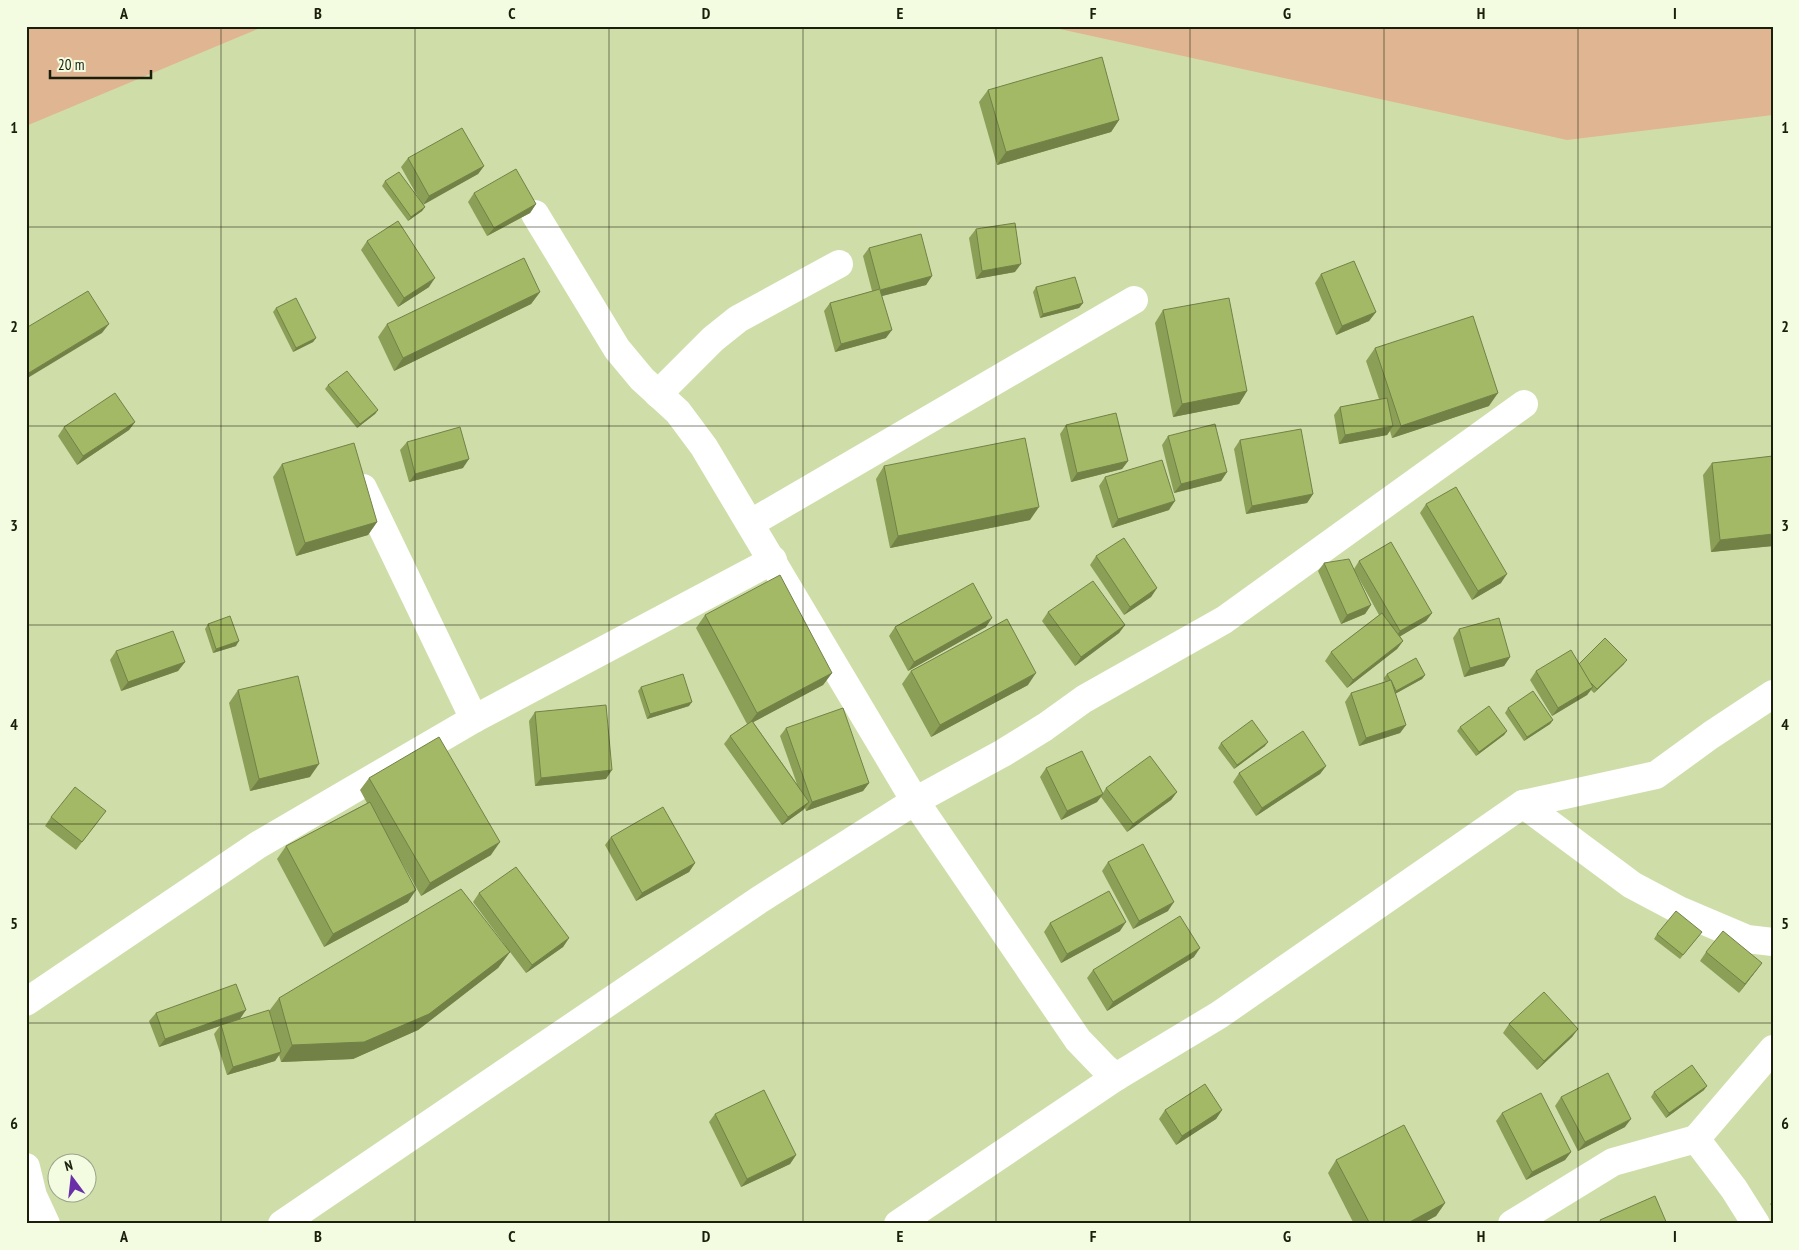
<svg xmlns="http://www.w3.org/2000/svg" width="1799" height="1250" font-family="'PT Sans Narrow',sans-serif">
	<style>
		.green { fill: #e0b692 }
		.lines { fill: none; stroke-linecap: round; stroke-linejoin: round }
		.minor { stroke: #fff; stroke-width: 28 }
		.wall { fill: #8c9f57 }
		.shaded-wall { fill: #728247 }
		.building { fill: #a3b965; stroke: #728247 }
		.grid { fill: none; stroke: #191f0a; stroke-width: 1; stroke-opacity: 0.55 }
		.neatline { fill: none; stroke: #191f0a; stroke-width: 2 }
		.grid-label { font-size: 16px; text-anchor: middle; font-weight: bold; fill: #191f0a }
	</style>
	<rect width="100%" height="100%" fill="#cfdea9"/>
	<!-- green -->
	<g class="green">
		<polygon points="26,26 265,26 26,126"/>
		<polygon points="1046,26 1773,26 1773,115 1567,140"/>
	</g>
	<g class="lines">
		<!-- minor -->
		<g class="minor">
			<polyline points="535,214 617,349 642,379 678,412 704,447 915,801 1078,1040 1104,1067 1116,1077"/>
			<polyline points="658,394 713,339 738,319 839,264"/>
			<polyline points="363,488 474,719"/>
			<polyline points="751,523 1134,300"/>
			<polyline points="1523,804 1632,885 1681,911 1747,939 1773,942"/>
			<polyline points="26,1002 258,845 474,719 773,560"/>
			<polyline points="26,1167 33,1196 46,1224"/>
			<polyline points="282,1224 759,900 915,801 1003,753 1045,727 1084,699 1224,620 1524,404"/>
			<polyline points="898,1224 1116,1077 1219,1015 1523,804 1656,775 1711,735 1773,694"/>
			<polyline points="1512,1224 1613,1162 1696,1139"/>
			<polyline points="1756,1224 1734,1189 1696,1139 1773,1049"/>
		</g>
	</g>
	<!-- wall -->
	<g class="wall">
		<polygon points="988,90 1119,120 1111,132 997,165 979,102"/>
		<polygon points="408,158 484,166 478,174 423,204 425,207 422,211 408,221 382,186 385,181 419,199 401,167"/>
		<polygon points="474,193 536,204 530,213 487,236 468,202"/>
		<polygon points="976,229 1015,272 976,279 969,238"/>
		<polygon points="367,241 429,287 398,307 361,250"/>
		<polygon points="869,248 932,276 926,285 882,296 886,338 835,352 824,311 830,303 872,291 863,256"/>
		<polygon points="1321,274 1376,312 1369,321 1336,335 1315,283"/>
		<polygon points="1036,287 1083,303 1079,308 1040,318 1033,292"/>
		<polygon points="540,292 531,304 394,371 378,337 387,324"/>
		<polygon points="276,308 316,338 313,342 293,352 273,312"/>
		<polygon points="1163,310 1247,391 1239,404 1173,417 1155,323"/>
		<polygon points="1375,348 1489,406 1392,438 1390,431 1387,435 1339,444 1334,415 1340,407 1379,399 1366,361"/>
		<polygon points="328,385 378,410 375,414 357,428 325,389"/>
		<polygon points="135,422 129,430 77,465 58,436 64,427"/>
		<polygon points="1066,425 1128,461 1122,469 1071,482 1060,434"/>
		<polygon points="1168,436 1227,472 1221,481 1174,493 1162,445"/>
		<polygon points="1240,440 1313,494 1307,503 1246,514 1234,449"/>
		<polygon points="407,442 463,468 409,482 400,450"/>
		<polygon points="1773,456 1773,546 1711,552 1703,475 1712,463"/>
		<polygon points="282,464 377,522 368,535 296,556 273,477"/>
		<polygon points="884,466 1030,520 890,548 876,479"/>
		<polygon points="1105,477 1169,510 1112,528 1099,486"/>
		<polygon points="1426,504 1501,583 1472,600 1420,513"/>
		<polygon points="1096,556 1157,588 1151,597 1124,615 1090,565"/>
		<polygon points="1359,561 1432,613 1426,621 1400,636 1403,641 1397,649 1347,688 1325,661 1331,652 1379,615 1357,575 1371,605 1365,614 1341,624 1318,571 1324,563 1354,569"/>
		<polygon points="1048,612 1125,625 1119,633 1075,666 1042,621"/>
		<polygon points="705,615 832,673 823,685 753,722 797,784 780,736 786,728 869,783 863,791 806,811 805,808 803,810 782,825 724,744 730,736 747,724 696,628"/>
		<polygon points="208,624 236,646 213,653 205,629"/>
		<polygon points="895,627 986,627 908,671 889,636"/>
		<polygon points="1459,629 1510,657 1504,666 1464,677 1453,638"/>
		<polygon points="116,651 185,662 178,671 121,691 110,660"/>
		<polygon points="1579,664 1624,664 1594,693 1591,690 1587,695 1552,716 1530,680 1536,671"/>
		<polygon points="911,671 1028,685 931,737 902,684"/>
		<polygon points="1387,674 1425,675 1422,679 1395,694 1406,725 1400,733 1359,746 1345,702 1351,693 1385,682 1384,678"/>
		<polygon points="641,687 689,706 647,719 638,691"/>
		<polygon points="238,690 310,777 250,791 229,703"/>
		<polygon points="1508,708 1553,720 1550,724 1524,741 1505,713"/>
		<polygon points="535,712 606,779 535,786 529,721"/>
		<polygon points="1460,727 1507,731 1504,735 1476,756 1457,731"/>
		<polygon points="1221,743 1265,746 1234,769 1218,748"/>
		<polygon points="1326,766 1320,774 1256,816 1233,782 1239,773"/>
		<polygon points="1046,768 1103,793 1106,788 1177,792 1171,800 1127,832 1101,797 1097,802 1061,820 1040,777"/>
		<polygon points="369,778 491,855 421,896 400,859 408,902 324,947 277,859 286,846 367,803 360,790"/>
		<polygon points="106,811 76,850 45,826 51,817"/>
		<polygon points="611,837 695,863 689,872 636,901 605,845"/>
		<polygon points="1108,862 1168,911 1133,929 1102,871"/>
		<polygon points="479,893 569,938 563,947 526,973 510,952 498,968 418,1030 353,1059 281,1062 279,1055 275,1061 227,1075 214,1034 220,1026 159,1047 149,1021 156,1013 240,1019 269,1011 279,998 505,945 473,902"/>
		<polygon points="1050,923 1120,931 1061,963 1044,932"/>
		<polygon points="1702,932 1680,959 1654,939 1657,934"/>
		<polygon points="1706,952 1762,963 1739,993 1700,961"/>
		<polygon points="1194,957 1107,1011 1087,978 1093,970"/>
		<polygon points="1509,1024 1578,1029 1572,1037 1537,1070 1503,1033"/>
		<polygon points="1704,1090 1666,1118 1651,1097 1654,1092"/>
		<polygon points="1561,1097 1625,1127 1578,1151 1555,1106"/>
		<polygon points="1165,1110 1222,1110 1216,1119 1176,1145 1159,1119"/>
		<polygon points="1502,1113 1571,1152 1565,1160 1526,1180 1496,1121"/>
		<polygon points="715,1114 796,1155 790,1164 741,1187 709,1122"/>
		<polygon points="1336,1160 1445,1203 1436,1216 1421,1224 1354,1224 1328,1173"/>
		<polygon points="1773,1201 1773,1208 1770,1204"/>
	</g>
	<!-- shaded-wall -->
	<g class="shaded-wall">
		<polygon points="1119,120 1111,132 997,165 1006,152"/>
		<polygon points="484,166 478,174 423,205 429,196"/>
		<polygon points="536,204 530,213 487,236 494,228"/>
		<polygon points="425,207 422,211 408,221 411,217"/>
		<polygon points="1021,264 1015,272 976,279 982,271"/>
		<polygon points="932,276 926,285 874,298 880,290"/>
		<polygon points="435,278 429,287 398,307 404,298"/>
		<polygon points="540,292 531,304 394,371 403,358"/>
		<polygon points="1083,303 1079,308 1040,318 1043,314"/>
		<polygon points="1376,312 1369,321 1336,335 1342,326"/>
		<polygon points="109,324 102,333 26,379 27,374"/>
		<polygon points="892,330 886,338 835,352 841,344"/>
		<polygon points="316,338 313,342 293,352 296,348"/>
		<polygon points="1247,391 1239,404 1173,417 1182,404"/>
		<polygon points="1498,393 1489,406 1392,438 1401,426"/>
		<polygon points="378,410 375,414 357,428 360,424"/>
		<polygon points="135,422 129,430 77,465 83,456"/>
		<polygon points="1393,426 1387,435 1339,444 1345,435"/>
		<polygon points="469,459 463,468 409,482 415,474"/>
		<polygon points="1128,461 1122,469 1071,482 1077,473"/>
		<polygon points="1227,472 1221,481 1174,493 1181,484"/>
		<polygon points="1313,494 1307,503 1246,514 1252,506"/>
		<polygon points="1175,501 1169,510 1112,528 1118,519"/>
		<polygon points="1039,507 1030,520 890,548 898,536"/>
		<polygon points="377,522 368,535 296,556 305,543"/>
		<polygon points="1773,534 1773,546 1711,552 1720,540"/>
		<polygon points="1507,574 1501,583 1472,600 1478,591"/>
		<polygon points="1157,588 1151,597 1124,615 1130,607"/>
		<polygon points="1371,605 1365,614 1341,624 1347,615"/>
		<polygon points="1432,613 1426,621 1394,640 1400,631"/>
		<polygon points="992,618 986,627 908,671 914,662"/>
		<polygon points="1125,625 1119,633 1075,666 1081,657"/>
		<polygon points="239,641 236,646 213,653 216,649"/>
		<polygon points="1403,641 1397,649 1347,688 1353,680"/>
		<polygon points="1510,657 1504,666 1464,677 1470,668"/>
		<polygon points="1627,660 1624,664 1594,693 1597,689"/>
		<polygon points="185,662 178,671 121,691 128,682"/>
		<polygon points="832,673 823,685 748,725 757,713"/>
		<polygon points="1036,673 1028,685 931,737 940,725"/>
		<polygon points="1425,675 1422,679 1393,695 1396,691"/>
		<polygon points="1593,687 1587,695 1552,716 1558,708"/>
		<polygon points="692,702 689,706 647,719 650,714"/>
		<polygon points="1553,720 1550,724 1524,741 1527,737"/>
		<polygon points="1406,725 1400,733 1359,746 1366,738"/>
		<polygon points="1507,731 1504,735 1476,756 1479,752"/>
		<polygon points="1268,742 1265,746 1234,769 1237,765"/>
		<polygon points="319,764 310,777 250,791 259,779"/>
		<polygon points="1326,766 1320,774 1256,816 1262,808"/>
		<polygon points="612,770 606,779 535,786 541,778"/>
		<polygon points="869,783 863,791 806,811 812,802"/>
		<polygon points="1177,792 1171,800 1127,832 1133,824"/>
		<polygon points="1103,794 1097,802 1061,820 1067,811"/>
		<polygon points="809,802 803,810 782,825 788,817"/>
		<polygon points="500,842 491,855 421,896 430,883"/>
		<polygon points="695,863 689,872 636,901 642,893"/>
		<polygon points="416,890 408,902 324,947 333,934"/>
		<polygon points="1174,902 1168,911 1133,929 1139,921"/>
		<polygon points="1126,922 1120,931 1061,963 1067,954"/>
		<polygon points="569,938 563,947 526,973 532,965"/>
		<polygon points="1200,948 1194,957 1107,1011 1113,1002"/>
		<polygon points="510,952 498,968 418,1030 353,1059 281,1062 292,1045"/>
		<polygon points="1762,963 1756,971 1739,993 1745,984"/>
		<polygon points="246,1010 240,1019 159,1047 165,1039"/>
		<polygon points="1578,1029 1572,1037 1537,1070 1544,1061"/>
		<polygon points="281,1052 275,1061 227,1075 233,1067"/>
		<polygon points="1707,1086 1704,1090 1666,1118 1669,1113"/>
		<polygon points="1222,1110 1216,1119 1176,1145 1182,1136"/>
		<polygon points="1631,1119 1625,1127 1578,1151 1585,1142"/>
		<polygon points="1571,1152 1565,1160 1526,1180 1532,1172"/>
		<polygon points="796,1155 790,1164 741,1187 747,1179"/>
		<polygon points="1445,1203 1436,1216 1421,1224 1406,1224"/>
	</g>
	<!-- building -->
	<g class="building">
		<polygon points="1102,57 1119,120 1006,152 988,90"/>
		<polygon points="462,128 484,166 429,196 408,158"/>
		<polygon points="516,169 536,204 494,228 474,193"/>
		<polygon points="399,172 425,207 411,217 385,181"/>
		<polygon points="398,221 435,278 404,298 367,241"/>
		<polygon points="1015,223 1021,264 982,271 976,229"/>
		<polygon points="921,234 932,276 880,290 892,330 841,344 830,303 880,289 869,248"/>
		<polygon points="524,258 540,292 403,358 387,324"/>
		<polygon points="1354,261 1376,312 1342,326 1321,274"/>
		<polygon points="1075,277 1083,303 1043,314 1036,287"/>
		<polygon points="88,291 109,324 27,374 26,328"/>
		<polygon points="296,298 316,338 296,348 276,308"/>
		<polygon points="1229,298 1247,391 1182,404 1163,310"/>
		<polygon points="1473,316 1498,393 1401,426 1375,348"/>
		<polygon points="347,371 378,410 360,424 328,385"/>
		<polygon points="115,393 135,422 83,456 64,427"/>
		<polygon points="1387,398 1393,426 1345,435 1340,407"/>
		<polygon points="1116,413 1128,461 1077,473 1066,425"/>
		<polygon points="1215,424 1227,472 1181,484 1168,436"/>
		<polygon points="460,427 469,459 415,474 407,442"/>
		<polygon points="1301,429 1313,494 1252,506 1240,440"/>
		<polygon points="1025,438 1039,507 898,536 884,466"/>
		<polygon points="354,443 377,522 305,543 282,464"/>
		<polygon points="1773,456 1773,534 1720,540 1712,463"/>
		<polygon points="1162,460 1175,501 1118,519 1105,477"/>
		<polygon points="1456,487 1507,574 1478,591 1426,504"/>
		<polygon points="1124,538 1157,588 1130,607 1096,556"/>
		<polygon points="1391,542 1432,613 1400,631 1359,561"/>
		<polygon points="1349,559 1371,605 1347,615 1324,563"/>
		<polygon points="780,575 832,673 757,713 705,615"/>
		<polygon points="1093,581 1125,625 1081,657 1048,612"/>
		<polygon points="973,583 992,618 914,662 895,627"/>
		<polygon points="1382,613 1403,641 1353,680 1331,652"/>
		<polygon points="230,616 239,641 216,649 208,624"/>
		<polygon points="1499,618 1510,657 1470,668 1459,629"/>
		<polygon points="1007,619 1036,673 940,725 911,671"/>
		<polygon points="173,631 185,662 128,682 116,651"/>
		<polygon points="1605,638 1627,660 1597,689 1589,681 1579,664"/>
		<polygon points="1571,650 1593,687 1558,708 1536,671"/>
		<polygon points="1416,658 1425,675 1396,691 1391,680 1390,680 1387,674"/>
		<polygon points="683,674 692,702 650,714 641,687"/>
		<polygon points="298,676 319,764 259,779 238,690"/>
		<polygon points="1391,680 1406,725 1366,738 1351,693"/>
		<polygon points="1533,691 1553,720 1527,737 1508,708"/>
		<polygon points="606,705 612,770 541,778 535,712"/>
		<polygon points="1489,706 1507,731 1479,752 1460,727"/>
		<polygon points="843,708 869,783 812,802 786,728"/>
		<polygon points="1252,720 1268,742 1237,765 1221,743"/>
		<polygon points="752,721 809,802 788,817 730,736"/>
		<polygon points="1303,731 1326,766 1262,808 1239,773"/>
		<polygon points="439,737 500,842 430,883 369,778"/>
		<polygon points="1082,751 1103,794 1067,811 1046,768"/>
		<polygon points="1150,756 1177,792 1133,824 1106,788"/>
		<polygon points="75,787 106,811 82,842 51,817"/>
		<polygon points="370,802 416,890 333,934 286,846"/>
		<polygon points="663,807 695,863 642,893 611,837"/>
		<polygon points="1143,844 1174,902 1139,921 1108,862"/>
		<polygon points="516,867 569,938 532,965 479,893"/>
		<polygon points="461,889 510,952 429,1014 364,1042 292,1045 279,998"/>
		<polygon points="1109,891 1126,922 1067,954 1050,923"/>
		<polygon points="1676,911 1702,932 1683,955 1657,934"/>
		<polygon points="1180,916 1200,948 1113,1002 1093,970"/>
		<polygon points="1723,931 1762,963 1745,984 1706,952"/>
		<polygon points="236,984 246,1010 165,1039 156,1013"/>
		<polygon points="1544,992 1578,1029 1544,1061 1509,1024"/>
		<polygon points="269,1010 281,1052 233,1067 221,1025"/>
		<polygon points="1692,1065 1707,1086 1669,1113 1654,1092"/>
		<polygon points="1608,1073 1631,1119 1585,1142 1561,1097"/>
		<polygon points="1205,1084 1222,1110 1182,1136 1165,1110"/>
		<polygon points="764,1090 796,1155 747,1179 715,1114"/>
		<polygon points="1541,1093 1571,1152 1532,1172 1502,1113"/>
		<polygon points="1404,1125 1445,1203 1406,1224 1370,1224 1336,1160"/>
		<polygon points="1655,1196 1667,1224 1602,1224 1600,1220"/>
	</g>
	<!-- grid -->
	<path class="grid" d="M 221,26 L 221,1224M 415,26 L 415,1224M 609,26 L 609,1224M 803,26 L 803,1224M 996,26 L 996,1224M 1190,26 L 1190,1224M 1384,26 L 1384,1224M 1578,26 L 1578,1224M 26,227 L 1773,227M 26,426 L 1773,426M 26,625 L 1773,625M 26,824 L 1773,824M 26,1023 L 1773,1023"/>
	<!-- border -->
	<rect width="1799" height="1250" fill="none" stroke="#f3fce1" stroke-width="55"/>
	<!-- north arrow -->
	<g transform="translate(72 1178) rotate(345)"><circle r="24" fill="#f3fce1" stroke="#9ca48b"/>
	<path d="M0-4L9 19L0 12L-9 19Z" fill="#6930a7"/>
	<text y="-8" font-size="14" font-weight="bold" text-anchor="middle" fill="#191f0a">N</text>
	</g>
	<!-- scale -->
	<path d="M50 70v8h101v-8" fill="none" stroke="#191f0a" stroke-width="2.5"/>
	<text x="58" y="70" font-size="15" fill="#191f0a" stroke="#f3fce1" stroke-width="4" paint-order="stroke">20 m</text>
	<rect x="28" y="28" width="1744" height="1194" class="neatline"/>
	<g class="grid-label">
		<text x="124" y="19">A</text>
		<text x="318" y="19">B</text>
		<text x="512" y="19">C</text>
		<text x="706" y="19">D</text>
		<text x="900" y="19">E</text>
		<text x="1093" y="19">F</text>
		<text x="1287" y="19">G</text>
		<text x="1481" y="19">H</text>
		<text x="1675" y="19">I</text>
		<text x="14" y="133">1</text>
		<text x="1785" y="133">1</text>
		<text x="14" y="332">2</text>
		<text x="1785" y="332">2</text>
		<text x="14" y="531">3</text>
		<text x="1785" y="531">3</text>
		<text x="14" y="730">4</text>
		<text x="1785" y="730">4</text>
		<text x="14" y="929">5</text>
		<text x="1785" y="929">5</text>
		<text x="14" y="1129">6</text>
		<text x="1785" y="1129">6</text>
		<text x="124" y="1242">A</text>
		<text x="318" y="1242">B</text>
		<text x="512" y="1242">C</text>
		<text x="706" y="1242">D</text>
		<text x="900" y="1242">E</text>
		<text x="1093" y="1242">F</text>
		<text x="1287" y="1242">G</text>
		<text x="1481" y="1242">H</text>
		<text x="1675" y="1242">I</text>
	</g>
</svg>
